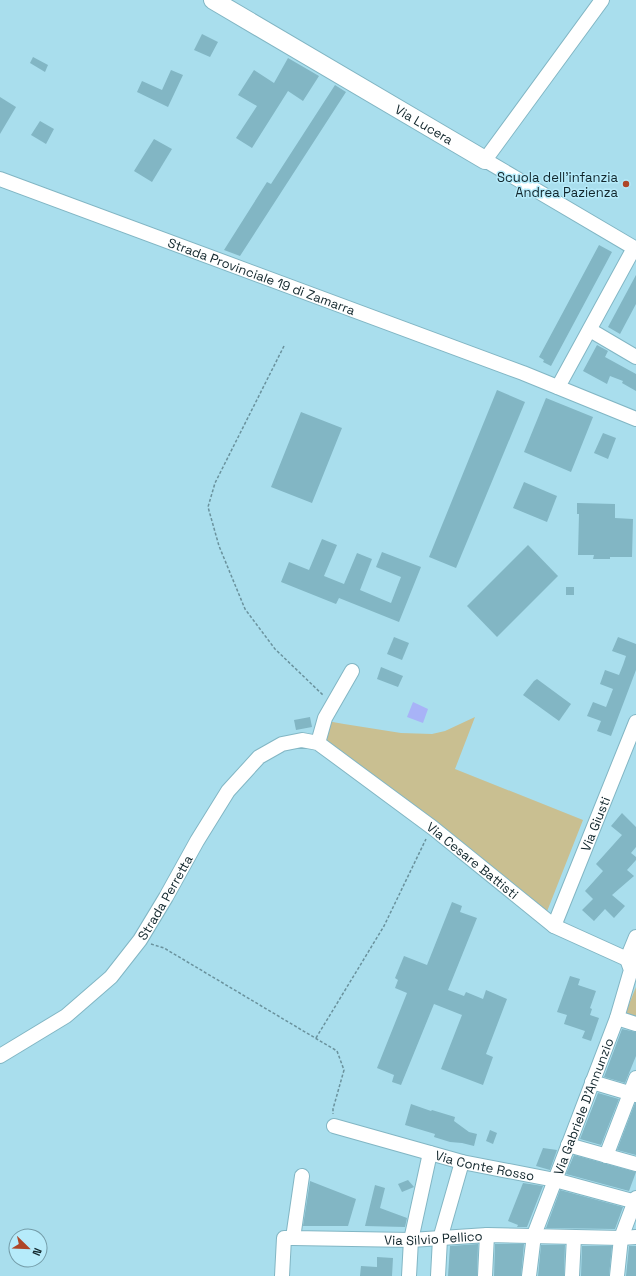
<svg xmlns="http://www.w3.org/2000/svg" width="636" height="1276" font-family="'Space Grotesk',sans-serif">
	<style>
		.green { fill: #c9bf91 }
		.water { fill: #a8b3f7 }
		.building { fill: #82b6c4 }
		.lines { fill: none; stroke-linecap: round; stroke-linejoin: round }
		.minor-casing { stroke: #82b6c4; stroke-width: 16 }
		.major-casing { stroke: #82b6c4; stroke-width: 20 }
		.path { stroke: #6a929d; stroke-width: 1.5; stroke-dasharray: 3 2; stroke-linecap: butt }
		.minor { stroke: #fff; stroke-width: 14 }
		.major { stroke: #fff; stroke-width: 18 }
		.poi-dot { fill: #ae4627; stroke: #b6ebfa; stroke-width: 1.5 }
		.labels { text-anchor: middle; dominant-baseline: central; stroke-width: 3; stroke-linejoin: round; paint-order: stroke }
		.street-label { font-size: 13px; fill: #11262c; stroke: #b6ebfa }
		.poi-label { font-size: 13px; fill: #11262c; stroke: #b6ebfa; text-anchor: end }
	</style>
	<rect width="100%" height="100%" fill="#a9deed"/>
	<!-- green -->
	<g class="green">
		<polygon points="475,717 455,769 583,820 546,914 321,742 327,721 344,724 401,733 432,734 445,731"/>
		<polygon points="636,987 636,1017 625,1014"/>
	</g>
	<!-- water -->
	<polygon class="water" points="413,702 428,709 423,723 407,717"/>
	<!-- building -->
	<g class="building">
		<polygon points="202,34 218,42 210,57 194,50"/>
		<polygon points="33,57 48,65 45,72 30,63"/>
		<polygon points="288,58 319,76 303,101 288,91 252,148 236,138 257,106 238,95 254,70 274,83"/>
		<polygon points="171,70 183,75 168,107 137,92 142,81 162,90"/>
		<polygon points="335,85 346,92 240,256 224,250 267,182 271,184"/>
		<polygon points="0,97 16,107 0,134"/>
		<polygon points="40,121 54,129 46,144 31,135"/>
		<polygon points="154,139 172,149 152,182 134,171"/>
		<polygon points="599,245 612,252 551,366 543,362 544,360 539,357"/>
		<polygon points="636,275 636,304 620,334 608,327"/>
		<polygon points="597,345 608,351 605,357 636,374 636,391 622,383 623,381 610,376 607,384 583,371"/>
		<polygon points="497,390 525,402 456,568 429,557"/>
		<polygon points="546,398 593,417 571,472 524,452"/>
		<polygon points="301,412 342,428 312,503 271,487"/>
		<polygon points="603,433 616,438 608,459 594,453"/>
		<polygon points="524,482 557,496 547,522 513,508"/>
		<polygon points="577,503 615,504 615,518 633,519 632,557 610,557 610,559 593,559 594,555 578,555 579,514 577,514"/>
		<polygon points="322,539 337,545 324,576 344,584 357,553 372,559 360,590 391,603 401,577 376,567 382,552 421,567 399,622 339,598 336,604 281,582 289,562 309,570"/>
		<polygon points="528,545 558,576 497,637 467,606"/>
		<rect x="566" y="587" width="8" height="8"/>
		<polygon points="394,637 409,643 402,660 387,654"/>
		<polygon points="618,637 636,644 636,670 611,736 597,731 601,721 587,716 593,702 606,707 613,689 600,684 605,670 619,675 623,665 626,656 612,651"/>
		<polygon points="381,667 403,676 398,687 377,679"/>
		<polygon points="537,679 571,704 559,721 523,695 534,681"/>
		<polygon points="310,717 312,727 296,730 294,720"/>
		<polygon points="622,813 636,827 636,847 631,853 636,857 636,860 627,870 634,876 612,895 625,906 614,918 605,909 594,921 582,910 593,899 585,891 603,871 596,864 622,835 611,826"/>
		<polygon points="452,902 462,906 460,912 477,918 448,990 464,996 466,992 483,999 486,990 507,999 486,1054 493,1057 483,1085 441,1069 462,1015 434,1004 401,1085 392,1082 394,1075 377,1068 407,993 395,988 398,980 395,978 404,956 427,965"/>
		<polygon points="570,976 580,979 578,985 596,991 590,1008 592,1009 590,1015 599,1018 591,1041 582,1038 585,1031 564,1024 567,1015 557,1012"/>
		<polygon points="622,1029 636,1032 636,1056 625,1083 604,1077"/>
		<polygon points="598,1093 619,1099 601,1145 580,1139"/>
		<polygon points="635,1103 636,1103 636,1155 617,1150"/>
		<polygon points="411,1104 431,1111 432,1110 455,1117 454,1121 469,1132 477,1134 474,1146 462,1143 450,1142 434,1137 435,1134 405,1125"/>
		<polygon points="490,1130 497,1133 493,1144 486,1141"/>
		<polygon points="543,1148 557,1150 550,1170 536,1166"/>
		<polygon points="574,1155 636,1172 629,1191 566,1174"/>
		<polygon points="408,1180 414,1187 402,1192 398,1184"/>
		<polygon points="310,1181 356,1199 348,1226 303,1226"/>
		<polygon points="523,1183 543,1186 527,1227 517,1227 518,1225 508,1221"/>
		<polygon points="375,1185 385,1188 380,1208 407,1218 405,1227 365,1226"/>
		<polygon points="560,1190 623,1207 615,1229 546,1228"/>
		<polygon points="478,1244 477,1276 448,1276 450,1246"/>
		<polygon points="495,1244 524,1244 521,1276 494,1276"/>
		<polygon points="541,1245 565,1245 564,1276 538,1276"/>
		<polygon points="582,1246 612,1246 609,1276 581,1276"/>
		<polygon points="629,1246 636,1246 636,1276 626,1276"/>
		<polygon points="377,1257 393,1258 392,1276 360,1276 361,1266 377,1267"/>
	</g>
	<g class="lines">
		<defs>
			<g id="minor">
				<polyline points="602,0 485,160 636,249"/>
				<path id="s1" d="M 0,179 L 523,373 L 636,419"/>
				<polyline points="590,330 636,357"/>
				<polyline points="558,387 634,248"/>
				<polyline points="318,743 325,718 352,671"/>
				<path id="s2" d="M 554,926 L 636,722"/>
				<polyline points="617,1018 636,1024"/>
				<path id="s3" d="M 0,1056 L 66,1016 L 111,977 L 140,940 L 166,897 L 197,841 L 228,791 L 259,757 L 282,744 L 302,740 L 318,743 L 433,828 L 554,926 L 627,959 L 636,962"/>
				<polyline points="592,1082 636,1095"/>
				<path id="s4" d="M 334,1126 L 462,1162 L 555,1180 L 636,1202"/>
				<polyline points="568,1145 636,1164"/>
				<polyline points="606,1156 636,1078"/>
				<path id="s5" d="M 302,1176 L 293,1238 L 411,1240 L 487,1235 L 621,1238 L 636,1237"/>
				<polyline points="282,1276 284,1238 293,1238"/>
				<polyline points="409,1276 411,1240 430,1153"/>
				<polyline points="438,1276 440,1239 462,1162"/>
				<polyline points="485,1276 487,1235"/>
				<path id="s6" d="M 529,1276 L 534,1235 L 617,1018 L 631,970 L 627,959 L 636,937"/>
				<polyline points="572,1276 574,1237"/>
				<polyline points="617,1276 621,1238 636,1198"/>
			</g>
			<g id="major">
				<path id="s7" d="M 213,0 L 485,160"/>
			</g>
		</defs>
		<!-- minor casing -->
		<use href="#minor" class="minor-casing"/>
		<!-- major casing -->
		<use href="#major" class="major-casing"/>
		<!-- path -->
		<g class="path">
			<polyline points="284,346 215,483 208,507 219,546 245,609 275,649 324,696"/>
			<polyline points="151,944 164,948 337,1051 344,1070 333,1109 333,1114"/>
			<polyline points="316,1038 384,926 426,839"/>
		</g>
		<!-- minor -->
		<use href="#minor" class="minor"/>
		<!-- major -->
		<use href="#major" class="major"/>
	</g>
	<!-- markers -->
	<circle class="poi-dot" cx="626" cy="184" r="4"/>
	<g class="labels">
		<!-- street labels -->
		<g class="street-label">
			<text stroke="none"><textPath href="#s7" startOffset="245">Via Lucera</textPath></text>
			<text stroke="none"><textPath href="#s1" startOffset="279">Strada Provinciale 19 di Zamarra</textPath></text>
			<text stroke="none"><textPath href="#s2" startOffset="110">Via Giusti</textPath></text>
			<text stroke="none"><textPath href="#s3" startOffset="660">Via Cesare Battisti</textPath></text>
			<text stroke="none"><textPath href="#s3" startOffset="233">Strada Perretta</textPath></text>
			<text stroke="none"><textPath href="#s6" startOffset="179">Via Gabriele D'Annunzio</textPath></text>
			<text stroke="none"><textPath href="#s4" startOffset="156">Via Conte Rosso</textPath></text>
			<text stroke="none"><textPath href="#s5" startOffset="203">Via Silvio Pellico</textPath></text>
		</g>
		<!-- poi labels -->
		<g class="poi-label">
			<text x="618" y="177">Scuola dell'infanzia<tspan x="618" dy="15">Andrea Pazienza</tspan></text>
		</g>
	</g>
	<!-- north arrow -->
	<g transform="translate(28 1248) rotate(113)"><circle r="19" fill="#b6ebfa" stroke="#749ca8"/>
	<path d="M0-3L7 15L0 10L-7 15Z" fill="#ae4627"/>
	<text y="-6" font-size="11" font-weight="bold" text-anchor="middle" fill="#11262c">N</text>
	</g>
</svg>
